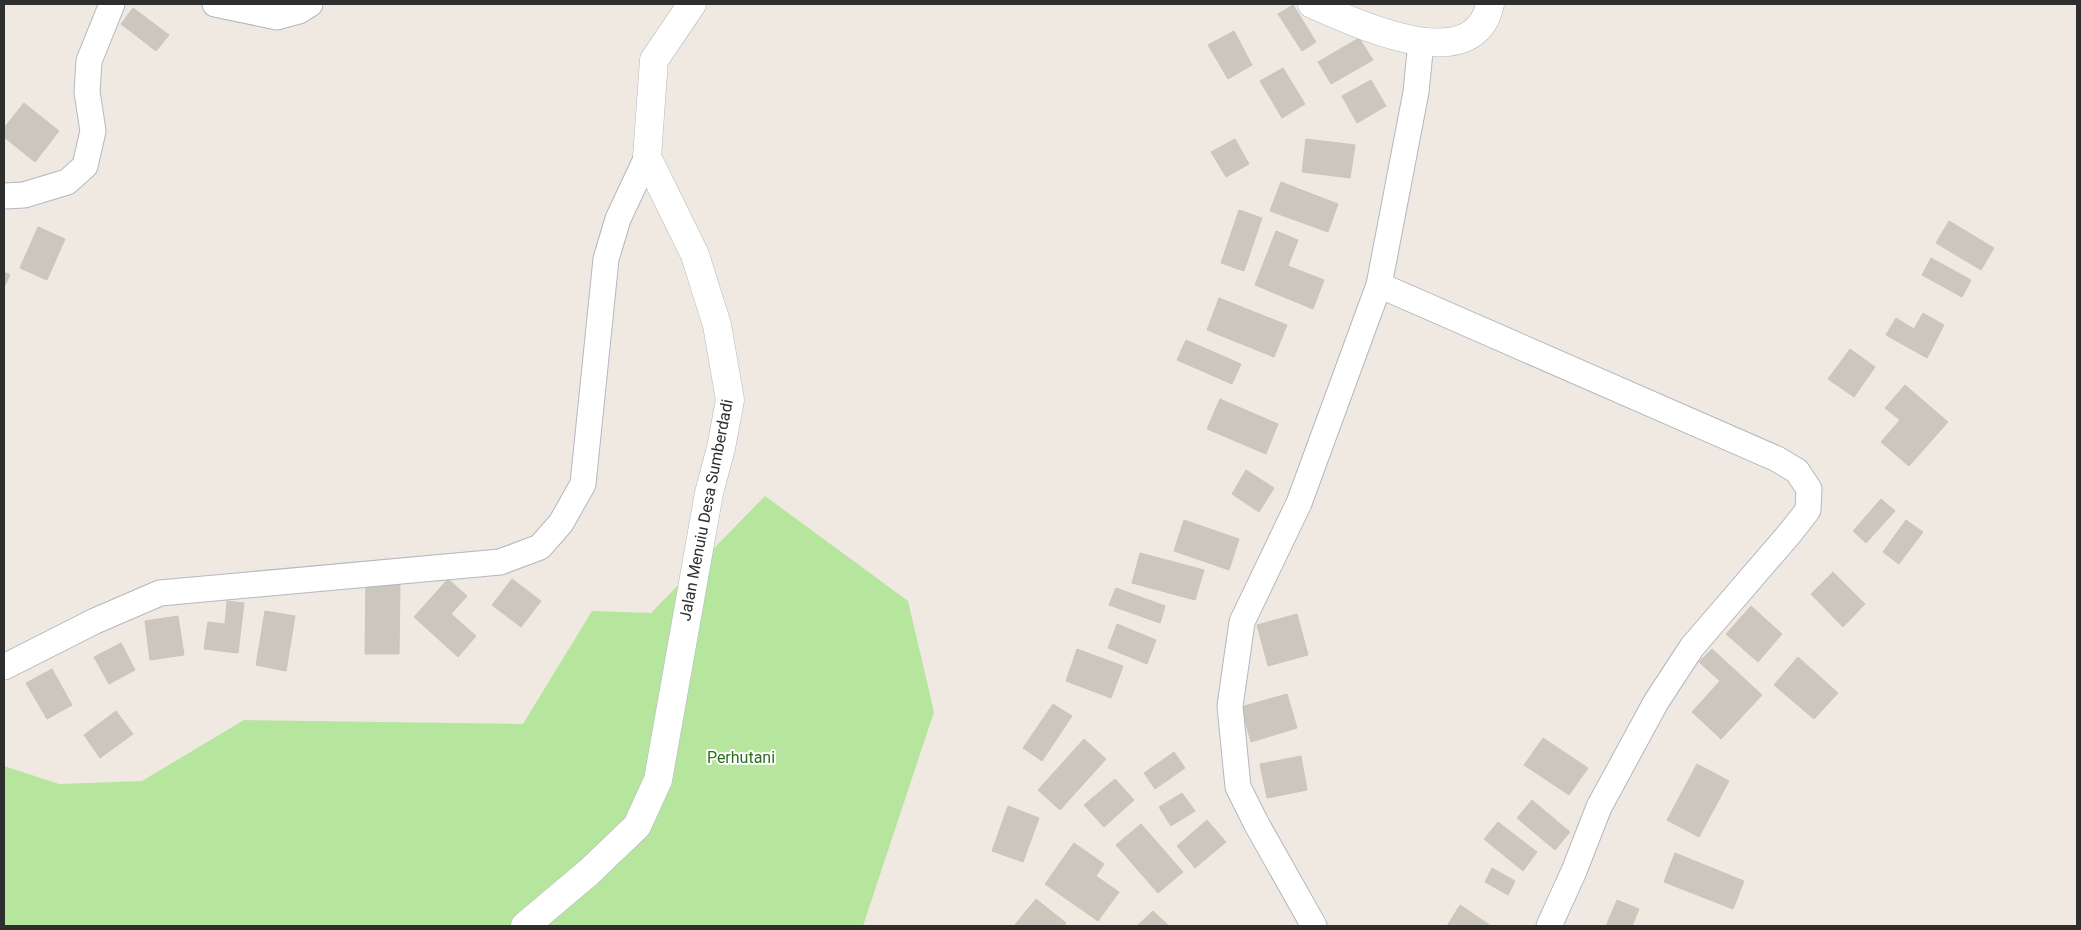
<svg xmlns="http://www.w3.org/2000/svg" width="2081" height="930" font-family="Roboto,sans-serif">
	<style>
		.green { fill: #b6e59e }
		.building { fill: #cbc7bf; stroke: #cbc5ba }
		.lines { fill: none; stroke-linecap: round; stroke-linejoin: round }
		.minor-casing { stroke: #b4b7c1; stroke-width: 27 }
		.tertiary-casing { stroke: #b4b7c1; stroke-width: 29 }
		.minor { stroke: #fff; stroke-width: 25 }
		.tertiary { stroke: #fff; stroke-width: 28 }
		.labels { text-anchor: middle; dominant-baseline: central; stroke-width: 4; stroke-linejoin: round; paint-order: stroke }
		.street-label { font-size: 16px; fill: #2e2e2e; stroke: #fff }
		.park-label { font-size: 16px; fill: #2c6e1b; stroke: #fff }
	</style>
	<rect width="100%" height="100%" fill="#efe9e1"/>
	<!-- green -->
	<polygon class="green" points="765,496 908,601 934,712 863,926 4,926 4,766 59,784 142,781 244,720 523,724 592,611 651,613"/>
	<!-- building -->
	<g class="building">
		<polygon points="1293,5 1316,42 1302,51 1278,14"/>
		<polygon points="133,8 169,35 156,51 121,24"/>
		<polygon points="1234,31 1252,65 1228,79 1208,45"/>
		<polygon points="1359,38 1373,60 1331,84 1318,62"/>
		<polygon points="1283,68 1305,104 1282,118 1260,81"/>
		<polygon points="1371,80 1386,106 1357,123 1342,96"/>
		<polygon points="24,103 59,131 35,162 4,137 4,128"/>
		<polygon points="1235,139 1249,164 1226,177 1211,152"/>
		<polygon points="1306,139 1355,145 1350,178 1302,172"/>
		<polygon points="1281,182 1338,204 1328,232 1270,211"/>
		<polygon points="1239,210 1262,218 1244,271 1221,263"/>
		<polygon points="1949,221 1994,248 1981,270 1936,243"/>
		<polygon points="38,227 65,239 47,280 20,268"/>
		<polygon points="1276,231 1298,240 1288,266 1324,280 1313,309 1255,285"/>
		<polygon points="1931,258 1971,280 1962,297 1922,275"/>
		<polygon points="4,272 10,275 4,287"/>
		<polygon points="1219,298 1287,325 1274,357 1207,330"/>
		<polygon points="1923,313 1944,325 1927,358 1886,335 1896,318 1914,329"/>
		<polygon points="1186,340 1241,364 1232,384 1177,360"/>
		<polygon points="1850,349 1875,367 1854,397 1828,379"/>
		<polygon points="1905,385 1948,422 1909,466 1881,442 1900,420 1885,408"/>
		<polygon points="1220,399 1278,424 1266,454 1207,429"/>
		<polygon points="1246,470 1274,488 1259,512 1232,494"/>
		<polygon points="1881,499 1895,511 1866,543 1853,531"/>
		<polygon points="1184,520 1239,539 1229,570 1174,551"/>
		<polygon points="1906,520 1923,532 1899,564 1883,552"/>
		<polygon points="1140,553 1204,570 1195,600 1132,583"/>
		<polygon points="1833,572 1865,604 1843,627 1811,594"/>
		<polygon points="448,579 467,596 451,614 476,636 458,657 414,617"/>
		<polygon points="512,579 541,601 521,627 492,605"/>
		<polygon points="366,582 400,583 399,654 365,654"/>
		<polygon points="1116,588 1165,606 1160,623 1109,605"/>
		<polygon points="227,601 244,603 238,653 204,649 208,622 225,624"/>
		<polygon points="1751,606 1782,634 1758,662 1726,634"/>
		<polygon points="265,611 295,616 286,671 256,665"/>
		<polygon points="1297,614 1308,655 1268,666 1257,625"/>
		<polygon points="178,616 184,655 150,660 145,621"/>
		<polygon points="1117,624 1156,640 1147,664 1108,648"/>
		<polygon points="121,643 135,670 109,684 94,657"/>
		<polygon points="1077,649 1123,666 1111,698 1066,681"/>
		<polygon points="1712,649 1762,695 1721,739 1692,712 1720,681 1699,662"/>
		<polygon points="1798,657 1838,693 1814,719 1774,685"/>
		<polygon points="52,669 72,705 47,719 26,683"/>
		<polygon points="1287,694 1297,728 1251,742 1241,707"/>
		<polygon points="1053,704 1072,716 1042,761 1023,748"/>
		<polygon points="116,711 133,734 100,758 84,735"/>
		<polygon points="1543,738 1588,768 1569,795 1524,765"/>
		<polygon points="1084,739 1106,759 1060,810 1038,790"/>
		<polygon points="1174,752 1185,768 1155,789 1144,773"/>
		<polygon points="1301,756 1307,790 1267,798 1260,764"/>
		<polygon points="1697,764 1729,781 1699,837 1667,820"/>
		<polygon points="1115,779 1134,800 1104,827 1084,805"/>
		<polygon points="1182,793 1195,811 1171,826 1159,807"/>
		<polygon points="1532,800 1570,832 1555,850 1517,818"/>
		<polygon points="1008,806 1039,818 1023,862 992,851"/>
		<polygon points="1207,820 1226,842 1195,868 1177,846"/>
		<polygon points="1498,822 1537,852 1523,871 1484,839"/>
		<polygon points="1141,824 1183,872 1158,893 1116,845"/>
		<polygon points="1074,843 1104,864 1096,876 1119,892 1098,921 1045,884"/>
		<polygon points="1675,853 1744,881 1733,909 1664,882"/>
		<polygon points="1492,868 1515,881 1508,895 1485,882"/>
		<polygon points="1036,899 1066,923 1064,926 1014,926"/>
		<polygon points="1617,900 1639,909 1632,926 1606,926"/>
		<polygon points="1460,905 1491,926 1447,926"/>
		<polygon points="1153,911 1169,926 1137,926"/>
	</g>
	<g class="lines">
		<defs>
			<g id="minor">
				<polyline points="215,4 277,17 299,11 310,4"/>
				<polyline points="4,196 24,195 67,182 85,166 93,131 87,92 89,61 112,4"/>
				<polyline points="1379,285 1777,459 1797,471 1809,489 1808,510 1790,533 1692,647 1656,702 1599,807 1574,871 1549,926"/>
				<polyline points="4,667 95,621 160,593 500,562 540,547 561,523 583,484 606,259 618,219 647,157"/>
				<polyline points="1314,926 1256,823 1238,787 1230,706 1242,622 1299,503 1379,285 1416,92 1421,42"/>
			</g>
			<g id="tertiary">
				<path d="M 1312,4 C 1354,22 1474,81 1490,4"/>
				<polyline points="525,926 589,872 637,826 658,780 709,493 721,448 730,400 717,325 695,255 647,157 654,60 692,4"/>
			</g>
		</defs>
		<!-- minor casing -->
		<use href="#minor" class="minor-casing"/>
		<!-- tertiary casing -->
		<use href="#tertiary" class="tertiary-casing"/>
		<!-- minor -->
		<use href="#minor" class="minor"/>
		<!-- tertiary -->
		<use href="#tertiary" class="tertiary"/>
	</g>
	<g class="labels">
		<!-- street labels -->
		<g class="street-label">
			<text transform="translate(706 510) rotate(-79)">Jalan Menuiu Desa Sumberdadi</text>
		</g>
		<!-- park labels -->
		<g class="park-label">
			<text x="741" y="757">Perhutani</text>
		</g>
	</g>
	<!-- border -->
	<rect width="2081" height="930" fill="none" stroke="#2e2e2e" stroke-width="10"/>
</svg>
